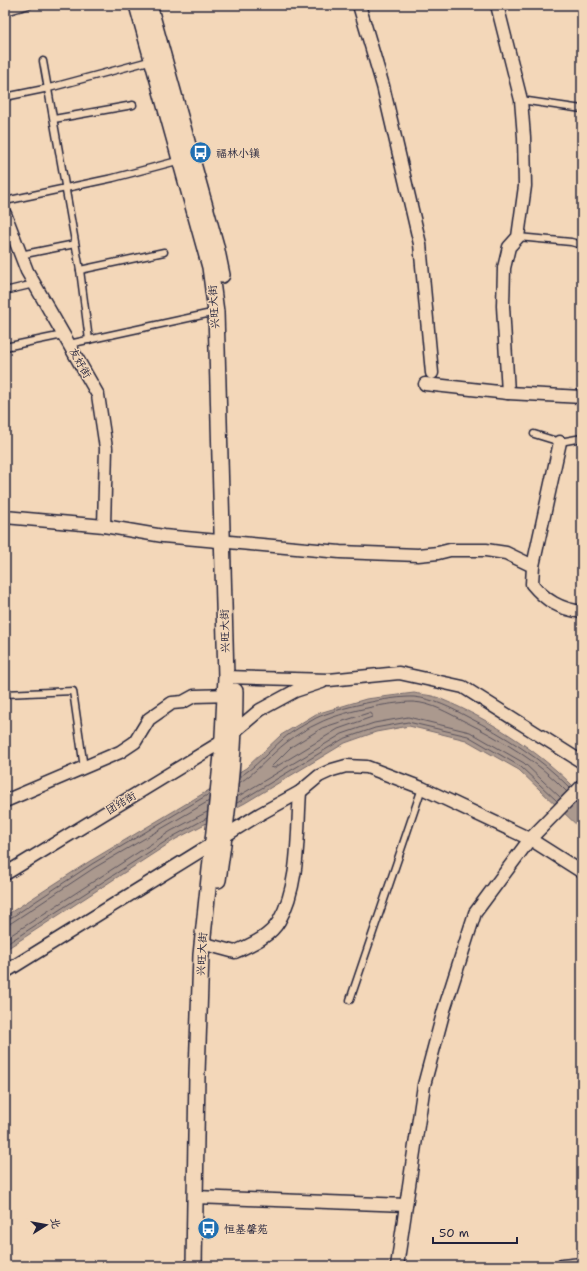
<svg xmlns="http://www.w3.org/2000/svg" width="587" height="1271" font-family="'Shantell Sans','LXGW WenKai TC',sans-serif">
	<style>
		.water { fill: #ab998e; stroke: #74696d }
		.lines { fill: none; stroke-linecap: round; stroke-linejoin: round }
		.shore { stroke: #59525c; stroke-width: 1 }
		.service-casing { stroke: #22223b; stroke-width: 9 }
		.minor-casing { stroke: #22223b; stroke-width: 15 }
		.tertiary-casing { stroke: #22223b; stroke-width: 18 }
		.service { stroke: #f3d7b9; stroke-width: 6 }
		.minor { stroke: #f3d7b9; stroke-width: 12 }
		.tertiary { stroke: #f3d7b9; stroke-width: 15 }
		.labels { text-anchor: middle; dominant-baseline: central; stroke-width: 3; stroke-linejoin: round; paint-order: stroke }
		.poi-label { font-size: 11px; fill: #22223b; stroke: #f3d7b9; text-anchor: start }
		.street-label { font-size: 11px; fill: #22223b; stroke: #f3d7b9 }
	</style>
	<rect width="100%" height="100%" fill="#f3d7b9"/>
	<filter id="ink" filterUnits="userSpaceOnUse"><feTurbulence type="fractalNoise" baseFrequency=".025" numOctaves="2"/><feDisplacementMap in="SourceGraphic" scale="8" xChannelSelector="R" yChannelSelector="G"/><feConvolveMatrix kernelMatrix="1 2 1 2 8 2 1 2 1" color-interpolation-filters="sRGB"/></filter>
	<g filter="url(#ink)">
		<!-- water -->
		<path class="water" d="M 414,693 C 423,695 433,695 441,699 C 494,721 543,754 582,795 L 582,830 L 519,770 L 466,740 L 409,726 L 376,732 L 345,743 L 245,803 L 176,839 L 5,950 L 5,916 L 90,861 L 246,768 L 281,735 L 316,714 L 366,699 Z"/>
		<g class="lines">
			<!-- shore -->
			<g class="shore">
				<polygon points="369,713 372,714 372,717 338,729 274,768 271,767 291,747 322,728"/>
				<path d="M 239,777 C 256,767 268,752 283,739 C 292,731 306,724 316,718 C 337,708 391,696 414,697 C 434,699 451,708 468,717 C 505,736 541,758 570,788"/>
				<path d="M 239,783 C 257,772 270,755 287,742 C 296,735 308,728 319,723 C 340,712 390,702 413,702 C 432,703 448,713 464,721 C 502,740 538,761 567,792"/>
				<polyline points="237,797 342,734 374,723 408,717 470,732 524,763 561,798"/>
				<polyline points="237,803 343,739 375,728 408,722 468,736 521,767 557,801"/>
				<polyline points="5,919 9,919 92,864 209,794"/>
				<polyline points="5,925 11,923 94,868 209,801"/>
				<polyline points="5,939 171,831 207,812"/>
				<polyline points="5,945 174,836 207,818"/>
			</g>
			<defs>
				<g id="service">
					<polyline points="5,12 29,5"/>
					<polyline points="43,61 80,270 89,340"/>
					<polyline points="5,97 49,88 153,60"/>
					<polyline points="521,100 582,109"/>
					<polyline points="54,119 133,105"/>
					<polyline points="5,201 113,178 181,160"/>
					<polyline points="518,237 571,242 582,245"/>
					<polyline points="20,255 75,244"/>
					<polyline points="80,270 164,252"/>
					<polyline points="5,291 34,284"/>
					<polyline points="5,298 5,300"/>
					<polyline points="69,344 216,312"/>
					<polyline points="5,347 63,335"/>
					<polyline points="534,434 560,442 582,438"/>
					<polyline points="5,694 73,691 84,768"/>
					<polyline points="350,1000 422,788"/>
				</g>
				<g id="minor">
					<polyline points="359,5 383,86 420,244 432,373"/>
					<polyline points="497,5 521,100 524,137 525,186 518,237 509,247 504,268 503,306 508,393"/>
					<polyline points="5,214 27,271 98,395 106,448 104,526"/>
					<polyline points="425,384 508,393 582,397"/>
					<path d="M 5,517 L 104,526 L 163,536 L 340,552 L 418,555 L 438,553 L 450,550 L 486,550 L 506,553 L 533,566 L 532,584 C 546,601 560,609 582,612"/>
					<polyline points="533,566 560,442"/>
					<polyline points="226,677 329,680 399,673 463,687 582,762"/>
					<polyline points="5,801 120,752 135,742 149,719 172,703 183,702 194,696 233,695"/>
					<polyline points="5,874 223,741 260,710 295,691 322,682"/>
					<path d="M 209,945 L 235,952 C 250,945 270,937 279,921 C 300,885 297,832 300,792"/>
					<polyline points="5,972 260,814 300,792 319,776 332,770 346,766 367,767 422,788 530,839 582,872"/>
					<polyline points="195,1197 406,1205"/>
					<polyline points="397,1266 424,1085 444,1010 475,913 530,839 582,786"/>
					<polyline points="562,1266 582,1264"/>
				</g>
				<g id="tertiary">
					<polyline points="137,5 210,267 216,312 226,677 222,755 201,955 197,1073 194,1266"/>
					<polyline points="149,5 216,246 222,275"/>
					<path d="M 218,880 C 227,817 235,754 235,691"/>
				</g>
			</defs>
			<!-- service casing -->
			<use href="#service" class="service-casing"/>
			<!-- minor casing -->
			<use href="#minor" class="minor-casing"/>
			<!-- tertiary casing -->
			<use href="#tertiary" class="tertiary-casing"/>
			<!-- service -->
			<use href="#service" class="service"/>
			<!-- minor -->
			<use href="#minor" class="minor"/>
			<!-- tertiary -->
			<use href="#tertiary" class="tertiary"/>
		</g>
	</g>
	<!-- icons -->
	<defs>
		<symbol id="bus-disc" viewBox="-11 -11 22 22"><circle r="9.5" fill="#1f6fb2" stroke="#f3d7b9"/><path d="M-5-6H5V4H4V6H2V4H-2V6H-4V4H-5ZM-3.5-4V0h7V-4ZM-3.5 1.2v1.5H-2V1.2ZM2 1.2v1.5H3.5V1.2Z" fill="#fff"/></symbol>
	</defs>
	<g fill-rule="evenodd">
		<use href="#bus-disc" x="188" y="140" width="25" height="25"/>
		<use href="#bus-disc" x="196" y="1216" width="25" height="25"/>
	</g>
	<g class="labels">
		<!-- poi labels -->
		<g class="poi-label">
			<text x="216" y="153">福林小镇</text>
			<text x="224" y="1229">恒基馨苑</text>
		</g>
		<!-- street labels -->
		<g class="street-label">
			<text transform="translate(214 307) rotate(-94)">兴旺大街</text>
			<text transform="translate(80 363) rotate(60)">友好街</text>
			<text transform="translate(225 631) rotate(-91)">兴旺大街</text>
			<text transform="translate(121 803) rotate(-31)">团结街</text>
			<text transform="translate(202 954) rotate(-87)">兴旺大街</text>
		</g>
	</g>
	<!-- margin -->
	<rect width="587" height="1271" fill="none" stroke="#f3d7b9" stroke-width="20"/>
	<rect x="10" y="10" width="567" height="1251" fill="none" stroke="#22223b" stroke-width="1.5" filter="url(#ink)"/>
	<!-- north arrow -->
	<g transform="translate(46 1225) rotate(79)" stroke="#f3d7b9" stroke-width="3" paint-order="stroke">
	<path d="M0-3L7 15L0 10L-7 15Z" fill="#22223b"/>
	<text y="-6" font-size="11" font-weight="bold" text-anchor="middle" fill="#22223b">北</text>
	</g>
	<!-- scale -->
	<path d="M433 1237v6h84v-6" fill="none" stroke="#22223b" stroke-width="2"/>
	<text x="439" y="1237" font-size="12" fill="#22223b" stroke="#f3d7b9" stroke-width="3" paint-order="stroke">50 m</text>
</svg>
